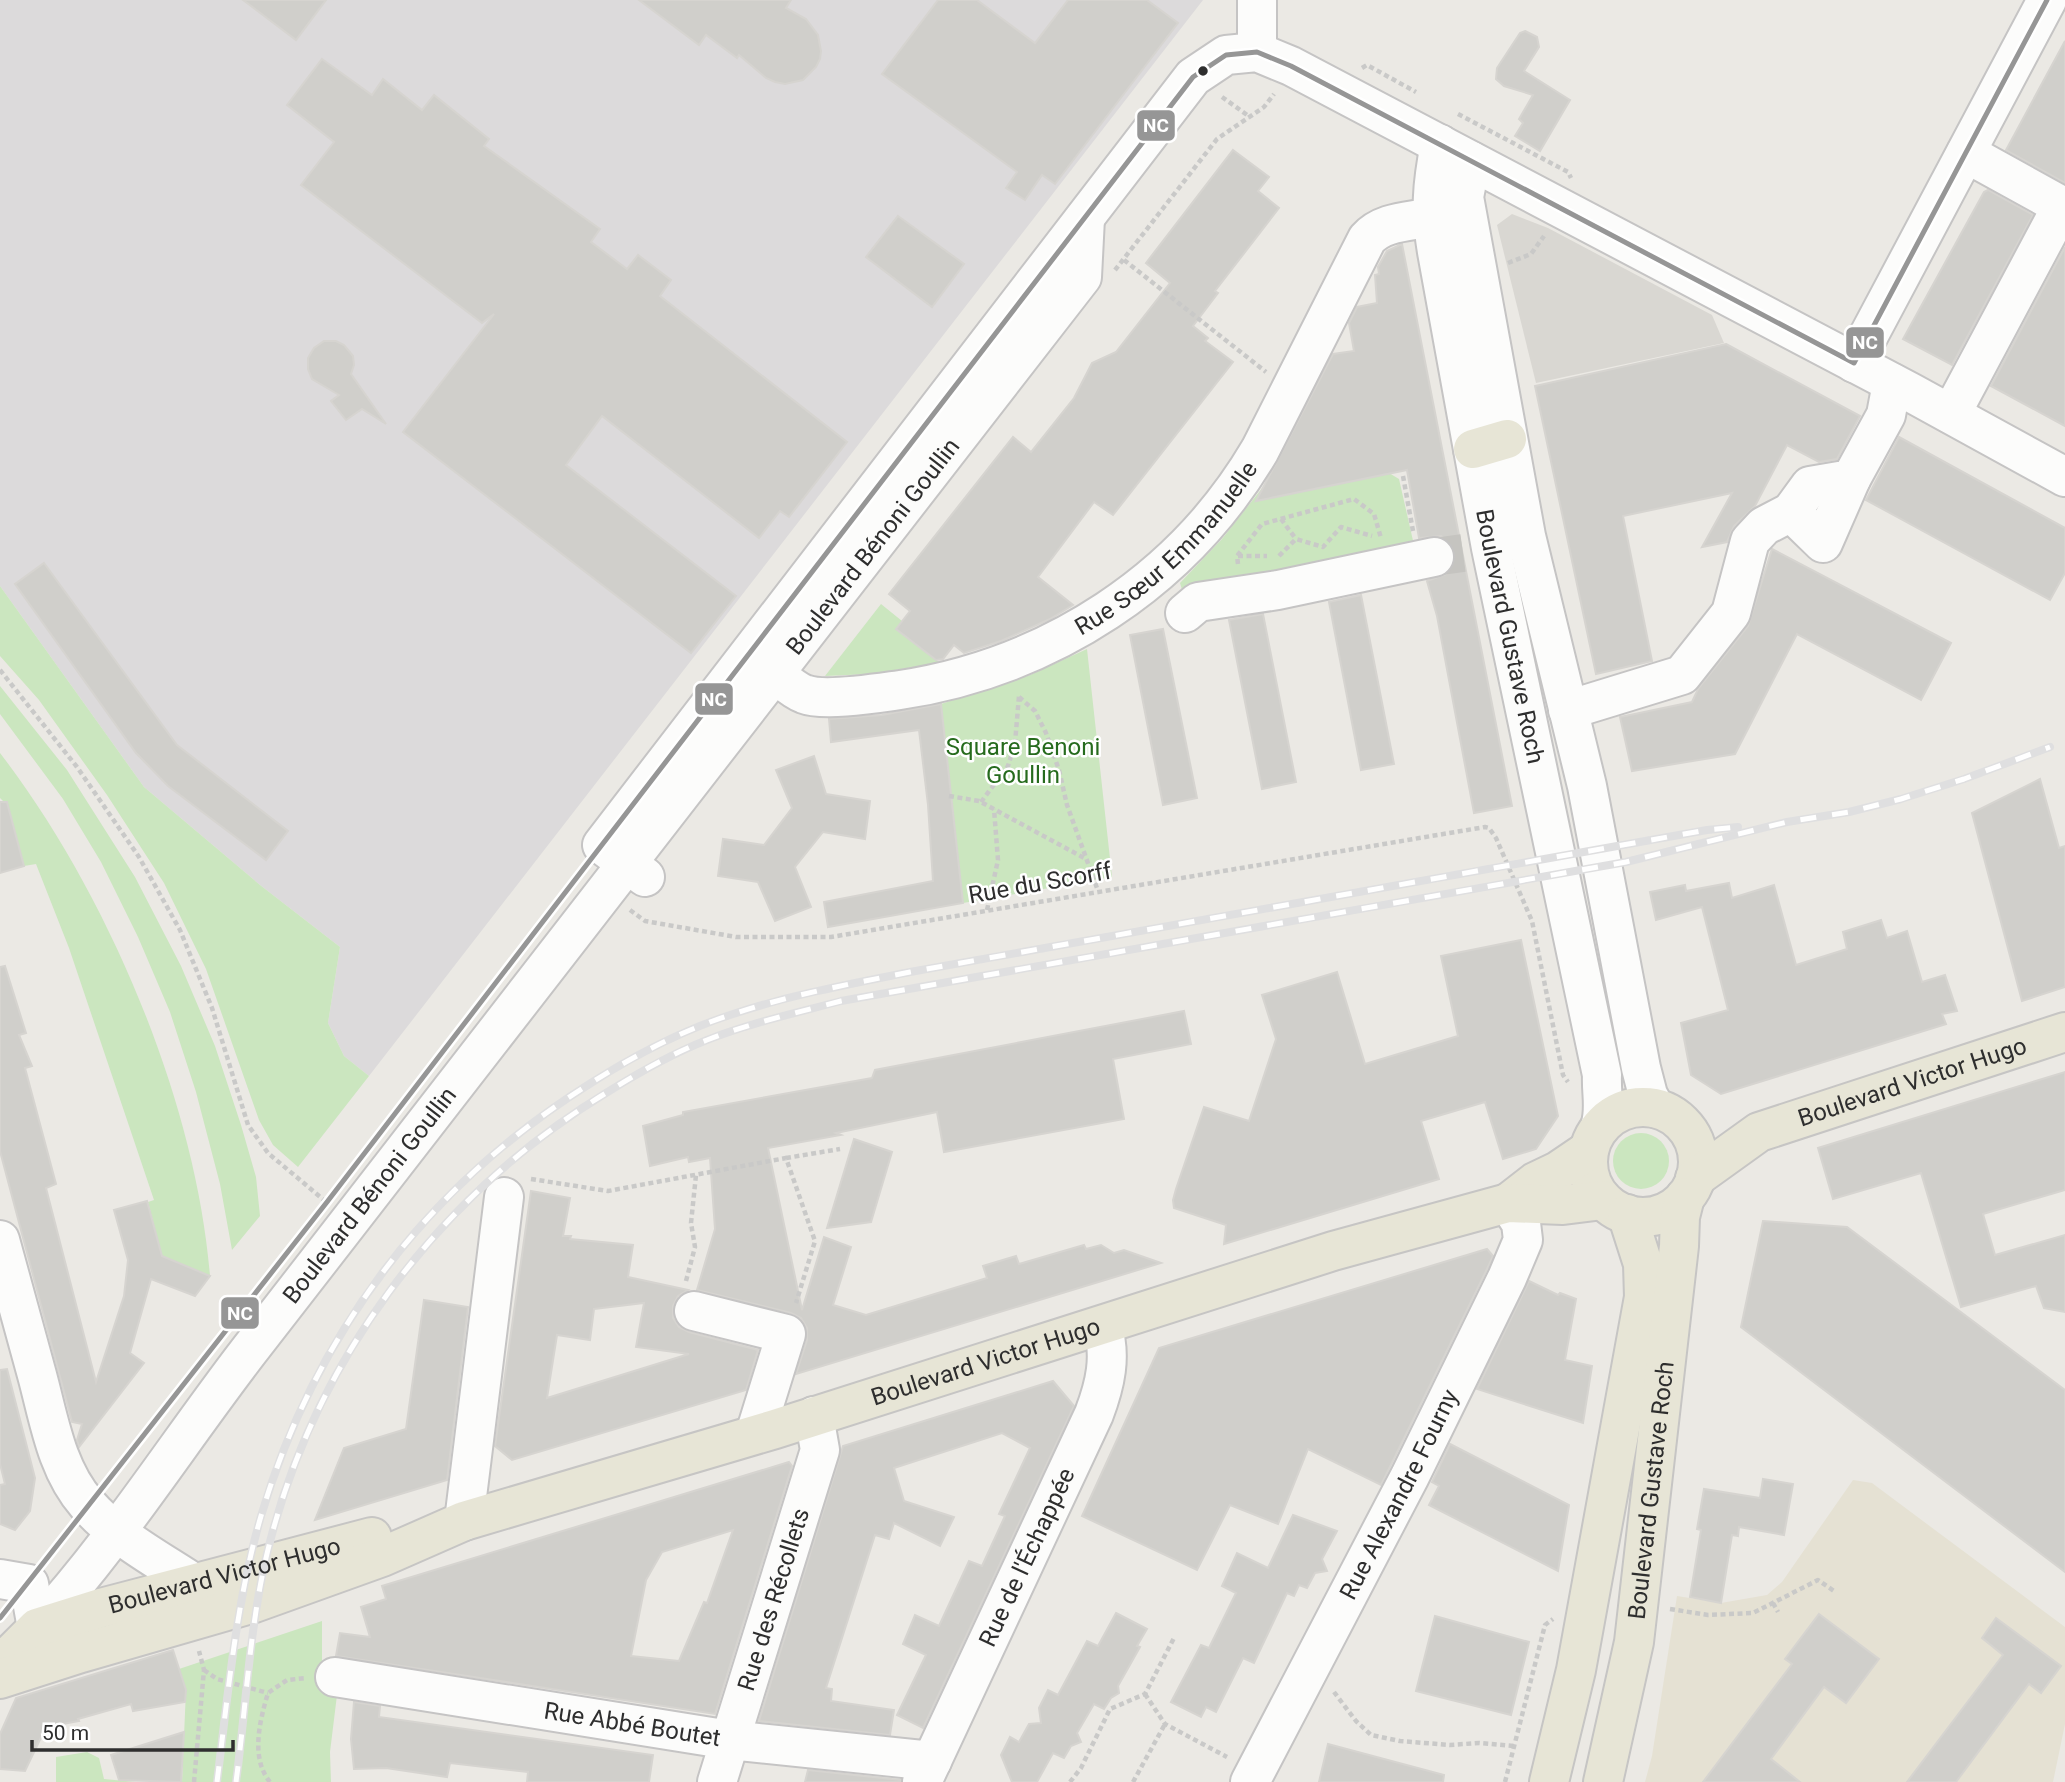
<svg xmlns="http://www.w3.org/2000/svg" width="2065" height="1782" font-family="Roboto,sans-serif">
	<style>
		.industrial { fill: #dcdadb }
		.education { fill: #e5e1d3 }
		.green { fill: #cbe6bf }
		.plaza { fill: #d9d7d2 }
		.building { fill: #d0cfcb; stroke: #d6d4d0; stroke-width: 2; fill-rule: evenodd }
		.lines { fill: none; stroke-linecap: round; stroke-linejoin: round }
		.minor-tunnel { stroke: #c5c4c0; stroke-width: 38; stroke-dasharray: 38 19; stroke-linecap: butt }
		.minor-casing { stroke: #c5c4c4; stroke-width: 42 }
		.major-casing { stroke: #c6c5c4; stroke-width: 42 }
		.path { stroke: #c9c9c8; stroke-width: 4.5; stroke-dasharray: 5 3.5; stroke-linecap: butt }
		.minor { stroke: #fcfcfb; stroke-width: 38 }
		.major { stroke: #e7e5d6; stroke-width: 38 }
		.rail-casing { stroke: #dfdfe0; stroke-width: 8 }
		.rail { stroke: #fff; stroke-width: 5; stroke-dasharray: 16; stroke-linecap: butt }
		.bus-1-casing { stroke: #fff; stroke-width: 10 }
		.bus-1 { stroke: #969696; stroke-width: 5 }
		.bus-dot { fill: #2e2e2e; stroke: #fff; stroke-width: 2.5 }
		.labels { text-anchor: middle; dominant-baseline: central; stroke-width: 5; stroke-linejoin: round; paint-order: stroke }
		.street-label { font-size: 24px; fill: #2e2e2e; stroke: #fff }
		.park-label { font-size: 24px; fill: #266b1d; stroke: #fff }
		.line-badge { stroke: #fff; stroke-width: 2.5 }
		.badge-label { font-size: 19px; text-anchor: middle; font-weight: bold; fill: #fff }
	</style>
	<rect width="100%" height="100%" fill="#ebe9e4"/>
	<!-- industrial -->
	<polygon class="industrial" points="0,0 1203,0 369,1076 344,1056 328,1023 340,947 260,885 144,787 0,586"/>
	<!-- education -->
	<polygon class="education" points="1853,1480 1872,1483 2065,1627 2065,1724 2053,1782 1645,1782 1652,1756 1677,1596 1721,1603 1767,1595 1782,1582"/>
	<!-- green -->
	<g class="green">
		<polygon points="1389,473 1399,479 1414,545 1183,593 1180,583 1222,539 1263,487"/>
		<polygon points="0,586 144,787 260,885 340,947 328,1023 344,1056 369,1076 298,1167 273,1145 259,1120 206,969 164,883 107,795 39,700 0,656"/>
		<polygon points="881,604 902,621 896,629 940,663 869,674 825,676"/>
		<polygon points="1087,649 1112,877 963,903 941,704 1030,675"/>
		<polygon points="0,686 67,770 135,877 181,966 215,1046 241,1125 256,1177 260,1216 232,1250 220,1184 196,1092 170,1012 138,937 101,862 63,799 0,714"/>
		<path d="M 0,753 C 107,892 196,1101 210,1276 L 162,1256 L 148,1202 L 154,1200 L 69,948 L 36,864 L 24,866 L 8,806 L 0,798 Z"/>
		<circle cx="1641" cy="1161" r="28"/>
		<polygon points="322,1621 322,1665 337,1695 330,1752 331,1782 182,1782 186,1690 179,1669"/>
		<polygon points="87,1752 99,1758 104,1779 136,1782 56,1782 56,1757"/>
	</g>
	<!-- plaza -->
	<polygon class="plaza" points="1512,214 1548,228 1712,315 1724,343 1536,383 1497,225"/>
	<!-- building -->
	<g class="building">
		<polygon points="243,0 326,0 296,40"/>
		<polygon points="639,0 791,0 786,8 806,19 818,35 821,51 820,59 816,67 803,80 785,84 775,82 766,78 739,55 737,58 706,35 699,45"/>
		<polygon points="938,0 977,0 1035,43 1068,0 1147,0 1178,23 1055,184 1042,175 1025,200 1006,188 1017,172 882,74"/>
		<polygon points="1525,31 1537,37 1539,47 1524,71 1570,100 1540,151 1515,136 1523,123 1519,119 1533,95 1504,86 1496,79 1497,68 1520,33"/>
		<polygon points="2065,41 2065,183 2006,150"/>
		<polygon points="322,59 372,95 383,79 422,110 434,95 489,139 484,146 600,229 591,242 627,269 638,255 671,280 660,296 847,442 789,517 780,511 759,538 602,416 566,465 736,596 691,653 403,432 494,314 482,323 301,185 334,142 287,105"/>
		<polygon points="1233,150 1269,177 1258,191 1279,208 1215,291 1218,293 1193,326 1208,338 1205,341 1233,362 1113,515 1094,502 1038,577 1073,605 1050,619 1001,641 964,653 954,645 943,659 936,660 896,629 910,611 889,594 1013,437 1031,452 1074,398 1092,363 1116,352 1170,283 1146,263"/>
		<polygon points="1988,190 2033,215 1952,365 1903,339 1984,192"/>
		<polygon points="898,216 964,264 932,307 866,257"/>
		<polygon points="1402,244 1512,806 1474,813 1437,616 1427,581 1449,573 1455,563 1455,553 1451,543 1441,536 1419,538 1407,470 1256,501 1333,354 1354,351 1349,323 1357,307 1377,303 1375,275 1379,274 1378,267 1387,251"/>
		<polygon points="2065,247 2065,426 1991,386"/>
		<polygon points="324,341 336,341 344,345 353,356 354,365 351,374 386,424 362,409 346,420 331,401 339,395 312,379 308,369 308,358 314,348"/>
		<polygon points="1726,344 1860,416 1837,459 1819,462 1787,445 1755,506 1734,526 1727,542 1702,547 1732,493 1623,516 1652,661 1596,674 1535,386"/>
		<polygon points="1899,437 2065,528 2065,573 2050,600 1866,500"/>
		<polygon points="1772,549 1951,643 1921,700 1797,634 1735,754 1632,771 1620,717 1692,702 1698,689 1748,626"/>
		<polygon points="44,563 177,745 288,831 266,860 168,786 136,753 15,584"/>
		<polygon points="1361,595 1394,764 1361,770 1329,602"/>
		<polygon points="1263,614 1296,782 1262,789 1229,620"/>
		<polygon points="1163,629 1197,798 1163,805 1130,635"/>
		<polygon points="941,704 963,903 828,927 824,902 933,881 928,805 919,730 831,742 829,719 882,715"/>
		<polygon points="814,756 826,794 870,801 865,839 823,832 795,867 811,907 775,921 758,882 718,876 723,839 764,845 792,808 776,770"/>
		<polygon points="2040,779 2059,848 2065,846 2065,987 2022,1001 1972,813"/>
		<polygon points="0,802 7,802 24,866 0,873"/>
		<polygon points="1729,883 1732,898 1774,885 1796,965 1847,949 1843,932 1881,920 1887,938 1907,931 1922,982 1945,975 1957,1011 1942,1014 1946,1024 1721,1094 1691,1075 1681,1023 1728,1010 1702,907 1656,920 1650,892 1685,885 1686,891"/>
		<polygon points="1521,940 1558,1116 1536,1149 1503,1159 1485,1102 1421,1121 1439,1179 1224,1244 1226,1225 1174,1208 1173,1200 1176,1189 1204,1107 1249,1121 1276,1039 1262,995 1337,972 1365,1064 1458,1036 1441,956"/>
		<polygon points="5,966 26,1033 19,1035 32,1066 25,1068 56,1184 46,1188 96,1382 124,1296 128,1260 114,1210 147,1201 162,1256 210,1276 195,1296 151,1279 130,1353 144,1363 79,1447 77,1440 82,1424 72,1422 0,1151 0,967"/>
		<polygon points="1184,1011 1191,1044 1113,1059 1124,1119 944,1152 937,1112 836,1133 841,1135 768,1148 802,1310 824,1237 851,1247 833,1305 866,1315 987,1278 983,1266 1016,1256 1019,1264 1084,1245 1086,1249 1101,1245 1114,1253 1124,1250 1161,1263 796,1374 807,1340 807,1328 801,1318 791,1313 697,1290 715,1229 710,1158 689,1162 688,1157 650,1166 643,1126 683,1115 683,1112 872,1078 875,1070"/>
		<polygon points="2065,1072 2065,1190 1983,1214 1995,1255 2065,1235 2065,1312 2044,1308 2036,1286 1961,1307 1921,1173 1833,1199 1818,1148"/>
		<polygon points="854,1139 892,1152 871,1222 827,1228"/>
		<path d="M 531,1191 L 570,1198 L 563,1236 L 571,1236 L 570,1239 L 633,1245 L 628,1277 L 688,1290 L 678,1296 L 673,1306 L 673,1318 L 679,1327 L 689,1332 L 758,1350 L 746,1390 L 512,1460 L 495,1446 ZM 644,1303 L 636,1347 L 689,1354 L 547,1398 L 557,1335 L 590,1340 L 594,1309 Z"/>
		<polygon points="1763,1221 1847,1227 2065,1390 2065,1572 1741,1327"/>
		<polygon points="1487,1249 1493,1256 1487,1269 1381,1485 1308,1449 1278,1524 1230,1505 1197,1570 1082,1516 1159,1348"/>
		<polygon points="1529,1281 1558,1295 1560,1293 1576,1299 1565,1360 1592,1366 1583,1423 1477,1389"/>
		<polygon points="424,1300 468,1307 447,1480 315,1520 344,1448 406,1429"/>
		<polygon points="7,1369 35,1478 30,1511 15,1530 0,1524 0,1485 5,1484 0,1464 0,1370"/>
		<polygon points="1053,1381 1074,1406 923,1728 897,1715 926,1655 903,1644 915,1615 939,1626 969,1561 982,1566 1005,1516 999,1514 1030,1448 1002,1433 894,1468 904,1501 954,1517 940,1546 894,1523 889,1539 875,1535 826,1688 832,1689 831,1701 894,1710 890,1735 759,1721 843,1446"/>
		<polygon points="1450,1444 1569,1505 1558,1571 1429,1505 1439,1486 1432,1482"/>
		<path d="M 789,1462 L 792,1466 L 715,1714 L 336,1656 L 340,1633 L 370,1637 L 361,1607 L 386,1599 L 382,1586 ZM 733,1530 L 707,1603 L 704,1602 L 679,1661 L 631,1656 L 646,1580 L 662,1552 Z"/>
		<polygon points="1763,1479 1793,1484 1784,1535 1739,1527 1738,1536 1732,1535 1721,1603 1690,1597 1701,1530 1697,1529 1704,1489 1760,1498"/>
		<polygon points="1293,1515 1337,1531 1322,1559 1327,1571 1315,1573 1307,1588 1299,1585 1294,1596 1287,1593 1254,1663 1243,1658 1216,1712 1206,1707 1201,1717 1171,1702 1201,1645 1209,1648 1236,1593 1222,1586 1237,1553 1268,1568"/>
		<polygon points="1116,1613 1147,1629 1137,1646 1140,1647 1118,1686 1119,1693 1111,1698 1104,1709 1094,1704 1077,1733 1081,1742 1071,1746 1064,1758 1053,1753 1037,1782 1012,1782 1001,1755 1010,1737 1019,1742 1029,1724 1041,1723 1039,1708 1048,1690 1058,1695 1087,1641 1098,1646"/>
		<polygon points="1819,1614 1879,1659 1846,1703 1824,1687 1771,1759 1800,1782 1703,1782 1792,1664 1785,1659"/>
		<polygon points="1435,1616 1529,1642 1511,1715 1416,1691"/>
		<polygon points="1996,1618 2061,1666 2041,1693 2029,1684 1956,1782 1907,1782 2003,1655 1982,1638"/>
		<polygon points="173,1650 186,1690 185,1702 133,1711 131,1704 78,1719 79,1721 46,1727 25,1771 0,1769 0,1734 16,1698"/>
		<polygon points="354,1702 380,1706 379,1717 653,1755 649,1782 527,1782 528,1772 450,1763 447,1777 386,1768 354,1769 351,1739"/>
		<polygon points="184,1732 181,1782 119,1780 111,1755"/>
		<polygon points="1328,1744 1444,1775 1443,1782 1319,1782"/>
		<polygon points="808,1770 901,1780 900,1782 805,1782"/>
	</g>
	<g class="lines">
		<!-- minor-tunnel -->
		<polyline class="minor-tunnel" points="1434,557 1463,553"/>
		<defs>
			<g id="minor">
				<polyline points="1257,0 1257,52"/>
				<path id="s1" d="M 1440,144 C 1432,185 1430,210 1437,252 L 1491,548 L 1602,1075 C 1601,1094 1606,1109 1600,1127"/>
				<polyline points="1966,153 2062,206 2065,205"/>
				<polyline points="1471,161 1464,197 1526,536 1587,786 1641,1068 1648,1095 1655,1108"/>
				<polyline points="1854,363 2047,0"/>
				<polyline points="1951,414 2062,206"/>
				<polyline points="1791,512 1823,543 1851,479"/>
				<polyline points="1185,613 1198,602 1278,590 1434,557"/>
				<path id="s2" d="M 774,673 C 783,680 793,690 804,694 C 824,702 878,693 900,690 C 1050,667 1183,581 1260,450 L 1367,239 C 1383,221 1409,222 1431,217"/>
				<polyline points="1568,710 1682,675 1731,613 1750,541 1764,526 1791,512 1810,486 1851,479 1886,415 1892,383"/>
				<polyline points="645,877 602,845 1193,77 1226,55 1257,52 1291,66 1910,392 2065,477"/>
				<path d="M 0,1240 C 12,1285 25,1330 37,1375 C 49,1419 56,1469 87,1504 C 115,1537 159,1560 195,1584"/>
				<polyline points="694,1311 786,1334 755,1434"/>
				<polyline points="464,1521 504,1197"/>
				<polyline points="0,1579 29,1584 37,1628"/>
				<path id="s3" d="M 37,1628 C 115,1543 178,1443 248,1352 L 1082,277 L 1085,218"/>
				<path id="s4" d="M 335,1677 L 730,1740 L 932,1761"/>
				<path id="s5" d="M 717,1782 L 820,1450 L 814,1416"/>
				<path id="s6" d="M 922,1782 L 1094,1414 C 1105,1385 1112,1356 1102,1326"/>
				<path id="s7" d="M 1250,1782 L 1410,1476 L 1507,1278 L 1523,1240 L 1521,1223 L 1508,1203"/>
			</g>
			<g id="major">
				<polyline points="1473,449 1507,439"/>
				<circle cx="1643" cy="1162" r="55"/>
				<path id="s8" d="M 1695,1178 L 1759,1132 L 2065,1032"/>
				<polyline points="1508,1203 1535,1182 1558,1171 1589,1150"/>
				<path id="s9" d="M 0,1665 L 37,1628 L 101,1608 L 372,1537"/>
				<path id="s10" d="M 0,1679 L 81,1653 L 254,1603 L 382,1557 L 464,1521 L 775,1429 L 1333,1251 L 1508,1203 L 1563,1205 L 1603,1200"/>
				<polyline points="1549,1782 1576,1670 1644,1297 1643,1264 1627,1214"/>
				<path id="s11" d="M 1603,1782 L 1634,1642 L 1679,1246 L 1680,1217 L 1685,1197"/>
			</g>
		</defs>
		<!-- minor casing -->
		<use href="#minor" class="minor-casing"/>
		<!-- major casing -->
		<use href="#major" class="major-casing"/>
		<!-- path -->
		<g class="path">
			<polyline points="1362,68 1367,65 1416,92"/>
			<polyline points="1222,97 1250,117"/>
			<polyline points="1458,114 1568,172 1571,178"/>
			<polyline points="1124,260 1266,372"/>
			<polyline points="1508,263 1531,254 1544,236"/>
			<polyline points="1115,270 1217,139 1264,107 1274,94"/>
			<polyline points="1403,476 1413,531"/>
			<polyline points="1281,519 1296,539"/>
			<polyline points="1238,556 1267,556"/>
			<polyline points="1279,556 1296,539 1323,547 1341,527 1372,536"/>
			<polyline points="1238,564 1237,556 1262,524 1354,499 1374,514 1381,538"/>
			<polyline points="0,670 77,767 139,857 180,930 212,1008 248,1125 268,1153 325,1201"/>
			<polyline points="1019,697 1035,711 1046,733 1059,770 1067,805 1098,891"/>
			<polyline points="949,796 979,801 1086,859"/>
			<polyline points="981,802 1008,766 1015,743 1019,696"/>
			<polyline points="630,910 645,921 736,937 831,937 1485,827 1489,828 1496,838 1532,921 1563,1075 1568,1082"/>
			<polyline points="987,910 998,860 994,809"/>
			<polyline points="786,1158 840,1149"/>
			<polyline points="531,1179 608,1191 786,1158 815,1241 796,1303"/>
			<polyline points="686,1281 695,1247 691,1223 696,1175"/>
			<polyline points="1773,1603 1778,1612"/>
			<polyline points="1670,1609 1708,1615 1753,1613 1818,1580 1834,1591"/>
			<polyline points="204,1670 217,1679 268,1693"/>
			<polyline points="1334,1692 1356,1721 1371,1735 1400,1741 1450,1745 1479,1743 1514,1746"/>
			<polyline points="1145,1694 1165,1724 1227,1757"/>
			<polyline points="194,1782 204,1670 199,1651"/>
			<path d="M 270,1782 C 250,1758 260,1720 268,1693 L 287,1680 L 306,1678"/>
			<polyline points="1070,1782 1081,1768 1110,1709 1145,1694 1174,1638"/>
			<polyline points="1133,1782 1165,1724"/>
			<polyline points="1505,1782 1545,1625 1553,1619"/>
		</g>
		<!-- minor -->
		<use href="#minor" class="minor"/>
		<!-- major -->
		<use href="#major" class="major"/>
		<defs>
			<g id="rail">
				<path d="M 217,1782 C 228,1694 236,1602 261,1516 C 315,1333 429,1184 591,1083 C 635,1055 683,1030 733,1014 C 790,995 850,984 910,972 L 1707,830 L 1738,827"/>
				<path d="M 236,1782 C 246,1708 249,1632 266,1558 C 311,1364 437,1196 606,1093 C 638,1073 671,1054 707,1040 C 750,1023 796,1013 841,1001 L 1626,862 L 1787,822 L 1849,812 L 1901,799 L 1964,779 L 2050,747"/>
			</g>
		</defs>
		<!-- rail casing -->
		<use href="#rail" class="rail-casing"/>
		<!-- rail -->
		<use href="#rail" class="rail"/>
		<defs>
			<polyline id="bus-1" points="0,1618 327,1202 1193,77 1226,55 1257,52 1291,66 1854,363 2047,0"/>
		</defs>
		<!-- bus-1 casing -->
		<use href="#bus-1" class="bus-1-casing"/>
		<!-- bus-1 -->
		<use href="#bus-1" class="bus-1"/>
	</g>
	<!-- markers -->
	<circle class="bus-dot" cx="1203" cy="71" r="6"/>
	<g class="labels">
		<!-- street labels -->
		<g class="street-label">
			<text stroke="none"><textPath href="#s2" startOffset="443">Rue Sœur Emmanuelle</textPath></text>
			<text stroke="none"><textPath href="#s3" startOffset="1367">Boulevard Bénoni Goullin</textPath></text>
			<text stroke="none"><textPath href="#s1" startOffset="500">Boulevard Gustave Roch</textPath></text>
			<text transform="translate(1040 883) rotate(-10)">Rue du Scorff</text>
			<text stroke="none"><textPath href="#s8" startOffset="240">Boulevard Victor Hugo</textPath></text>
			<text stroke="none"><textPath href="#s3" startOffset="546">Boulevard Bénoni Goullin</textPath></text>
			<text stroke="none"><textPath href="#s10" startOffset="1036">Boulevard Victor Hugo</textPath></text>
			<text stroke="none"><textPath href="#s11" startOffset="296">Boulevard Gustave Roch</textPath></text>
			<text stroke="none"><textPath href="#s7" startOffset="324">Rue Alexandre Fourny</textPath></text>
			<text stroke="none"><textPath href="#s6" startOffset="248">Rue de l'Échappée</textPath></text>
			<text stroke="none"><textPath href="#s9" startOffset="247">Boulevard Victor Hugo</textPath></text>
			<text stroke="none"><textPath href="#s5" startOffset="191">Rue des Récollets</textPath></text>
			<text stroke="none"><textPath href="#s4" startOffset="301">Rue Abbé Boutet</textPath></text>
		</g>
		<!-- park labels -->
		<g class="park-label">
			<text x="1023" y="747">Square Benoni<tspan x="1023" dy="28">Goullin</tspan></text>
		</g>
	</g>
	<g class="line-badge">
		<rect x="1136" y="109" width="40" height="33" rx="7" fill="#969696"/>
		<rect x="1845" y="326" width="40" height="33" rx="7" fill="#969696"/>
		<rect x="694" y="682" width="40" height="34" rx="7" fill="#969696"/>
		<rect x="220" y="1296" width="40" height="34" rx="7" fill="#969696"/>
	</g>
	<g class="badge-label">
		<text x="1156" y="132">NC</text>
		<text x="1865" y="349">NC</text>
		<text x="714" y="706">NC</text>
		<text x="240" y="1320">NC</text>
	</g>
	<!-- scale -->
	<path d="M32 1740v10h201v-10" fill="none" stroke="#2e2e2e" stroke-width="3.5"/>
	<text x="42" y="1740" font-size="21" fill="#2e2e2e" stroke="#ffffff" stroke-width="5" paint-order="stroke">50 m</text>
</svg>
